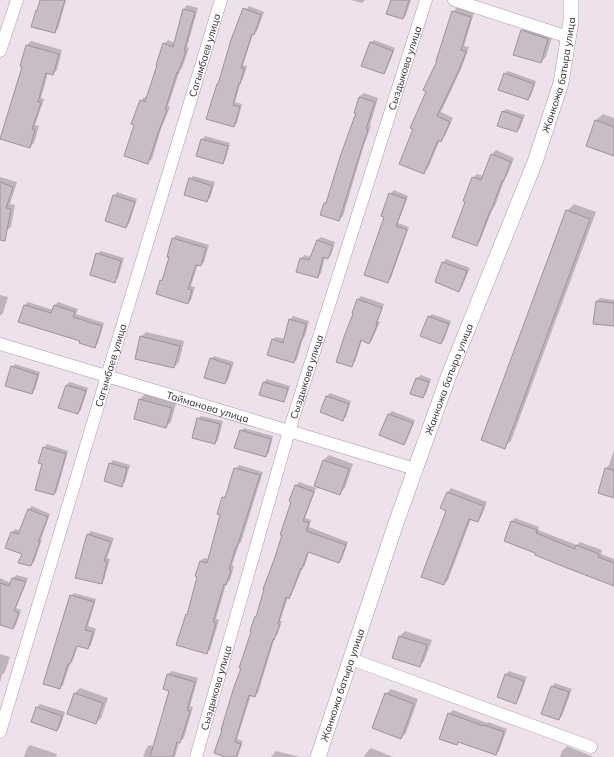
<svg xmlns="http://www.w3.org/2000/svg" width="614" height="757" font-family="Mulish,sans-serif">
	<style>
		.shadow { fill: #0003 }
		.building { fill: #c8bcc7; stroke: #9e929d }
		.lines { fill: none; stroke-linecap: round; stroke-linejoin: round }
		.minor-casing { stroke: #a79ba5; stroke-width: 13 }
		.tertiary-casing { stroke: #a79ba5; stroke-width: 16 }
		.minor { stroke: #fff; stroke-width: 12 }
		.tertiary { stroke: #fff; stroke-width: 15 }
		.labels { text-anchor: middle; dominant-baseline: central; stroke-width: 3; stroke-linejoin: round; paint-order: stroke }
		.street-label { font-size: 10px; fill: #302b30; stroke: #eee1ec }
	</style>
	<rect width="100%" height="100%" fill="#eee1ec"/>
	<!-- shadow -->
	<g class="shadow">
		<polygon points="41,0 66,0 58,29 54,32 37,11 38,9"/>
		<polygon points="351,0 365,0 362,3"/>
		<polygon points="392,0 411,0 406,15 403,18"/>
		<polygon points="187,5 198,8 187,47 189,48 182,68 180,70 168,106 170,107 161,129 152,159 148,162 135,124 141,101 144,97 148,98 164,44 168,40 175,43 184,9"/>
		<polygon points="249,6 264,12 257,31 253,34 243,65 247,66 243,79 241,81 235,102 242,104 237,123 233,126 219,83 246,10"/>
		<polygon points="457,7 474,13 464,46 469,47 462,67 441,112 453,118 445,136 440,140 428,168 424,173 427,91 438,61 453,12"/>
		<polygon points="527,26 553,34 546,57 541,62 521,31"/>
		<polygon points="374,40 395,48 387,69 384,73 370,43"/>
		<polygon points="31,41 62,50 57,70 53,74 48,73 41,98 44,99 35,125 39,126 34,143 30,147 23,66 22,65 27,45"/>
		<polygon points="508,71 536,81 531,96 528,99 505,74"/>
		<polygon points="364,93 378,98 370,125 371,126 364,145 343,216 339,220 325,203 327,201 357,112 359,97"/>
		<polygon points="506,109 525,115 520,128 517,131 503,112"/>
		<polygon points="603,114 614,118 614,155 587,145 596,120"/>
		<polygon points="205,136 230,143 226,159 223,163 202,140"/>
		<polygon points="496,150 514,158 507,176 505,178 495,206 493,208 480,241 476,245 473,178 477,174 483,176 492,154"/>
		<polygon points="193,176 215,182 210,198 207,201 190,179"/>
		<polygon points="0,177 17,182 10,204 15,205 11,227 6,231 0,230"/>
		<polygon points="394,190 408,196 398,223 409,227 391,278 388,281 385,216 390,194"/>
		<polygon points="117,192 137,199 129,224 126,227 114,196"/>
		<polygon points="574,204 596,212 511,441 504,447 567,211"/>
		<polygon points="176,235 209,245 204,262 201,265 198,264 191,286 195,287 191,300 188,303 157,293 161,281 164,278 170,256 173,239"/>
		<polygon points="321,237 335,242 331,255 328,258 325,257 321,273 318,277 301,259 304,255 311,257 317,240"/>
		<polygon points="101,251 124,258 118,278 114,282 97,254"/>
		<polygon points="446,259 470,268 462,287 459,290 443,263"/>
		<polygon points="0,295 8,297 3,313 0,316"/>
		<polygon points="361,296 384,304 378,321 380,322 372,340 369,343 362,340 355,362 352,365 354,313 357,300"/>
		<polygon points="600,298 614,300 614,325 597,301"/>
		<polygon points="28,302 53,310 55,305 58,302 78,309 76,314 104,323 98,343 95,347 81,340 20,321 25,305"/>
		<polygon points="432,314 451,321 444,340 441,343 429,317"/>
		<polygon points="293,316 309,321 305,336 303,338 297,359 294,362 272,340 276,337 285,339 290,320"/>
		<polygon points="146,332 184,341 179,362 174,367 141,337"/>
		<polygon points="214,356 234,362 228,380 225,383 211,359"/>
		<polygon points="15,364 40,372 35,390 31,393 12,367"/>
		<polygon points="421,375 431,379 426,394 423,397 412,393 417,378"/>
		<polygon points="267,379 290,386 286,398 283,401 264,382"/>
		<polygon points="70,382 88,388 81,410 78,413 66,385"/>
		<polygon points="330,393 351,401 346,417 342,420 321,412 327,396"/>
		<polygon points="145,394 176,403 171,422 166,427 135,418 140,399"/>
		<polygon points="392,411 415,420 407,440 404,444 389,414"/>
		<polygon points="201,416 223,421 218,440 215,443 198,419"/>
		<polygon points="244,428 273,436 269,453 265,456 241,431"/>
		<polygon points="47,444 68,451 57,491 54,494 43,464 44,448"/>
		<polygon points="614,450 614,497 606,468 609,465"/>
		<polygon points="329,455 353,464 345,488 340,493 316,485 324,460"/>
		<polygon points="113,460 130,465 125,482 122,485 110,464"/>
		<polygon points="239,465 263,472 241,542 239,544 232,565 234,566 230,580 226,584 216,619 219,620 210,650 206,653 178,645 187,615 188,613 198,576 200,561 204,558 209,559 222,515 223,498 227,494 235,469"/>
		<polygon points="299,482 316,488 305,518 311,520 309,527 348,542 342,559 339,562 309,552 305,565 303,567 292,594 289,598 288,597 280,621 282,621 277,635 275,637 258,693 254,696 251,695 237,739 243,741 238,756 237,757 228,757 242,667 256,617 257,615 275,560 292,501 290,500 296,485"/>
		<polygon points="451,488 487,502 481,517 477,521 471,519 448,580 444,584 448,510 448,492"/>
		<polygon points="32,506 50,514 41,539 42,539 34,562 30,565 12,532 15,529 20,531 28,510"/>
		<polygon points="515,518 539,527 538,530 577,545 580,542 602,550 601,554 614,559 614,585 537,552 505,541 512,521"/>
		<polygon points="91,531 114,538 107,558 110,559 104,580 101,583 76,577 88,534"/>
		<polygon points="16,575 28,578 16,608 21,610 16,625 13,628 0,624 0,578 11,583 13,578"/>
		<polygon points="74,593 96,599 88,626 96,629 91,645 88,648 78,645 73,660 70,664 63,685 60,688 71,596"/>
		<polygon points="405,631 432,640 424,661 419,666 400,636"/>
		<polygon points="0,654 10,657 5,672 2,675 0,682"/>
		<polygon points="172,671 198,678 190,706 193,707 184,738 179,742 175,757 143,757 146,749 149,745 154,746 171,691 168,674"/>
		<polygon points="509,671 527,677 519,699 516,703 506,674"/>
		<polygon points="555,683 572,689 562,716 558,719 542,713 552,686"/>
		<polygon points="80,688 108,698 101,718 96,723 75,693"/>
		<polygon points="391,689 418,699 406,733 401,738 386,694"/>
		<polygon points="40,704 65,712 60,727 57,730 37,707"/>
		<polygon points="453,710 487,723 488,722 507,729 499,751 496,754 459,741 456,744 449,714"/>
		<polygon points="30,745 57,754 56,757 24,757 27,748"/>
		<polygon points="567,746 594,757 560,757 562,751"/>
		<polygon points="371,748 393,757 364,757 366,753"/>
		<polygon points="276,751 300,757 271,757"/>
	</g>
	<!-- building -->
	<g class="building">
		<polygon points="40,0 65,0 55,33 31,27 36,10 37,11"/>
		<polygon points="391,0 409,0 403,19 386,14"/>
		<polygon points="243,8 261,15 254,35 252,34 241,68 244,69 240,84 239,83 233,105 240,107 234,127 206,119 217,84 218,84 231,40"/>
		<polygon points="183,9 195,12 184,51 186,51 178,73 177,72 165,110 167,110 158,133 148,164 124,156 134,125 131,124 140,100 145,102 157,65 156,65 163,43 173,47"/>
		<polygon points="452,11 471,17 461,50 466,52 458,72 437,116 450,122 441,142 438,140 424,174 399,164 413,129 410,128 426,92 423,90 437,61 436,61"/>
		<polygon points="521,30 548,39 541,63 513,55"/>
		<polygon points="370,42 393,51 384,74 361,66"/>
		<polygon points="26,45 59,54 53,75 46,73 38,102 41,103 32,129 35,130 30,148 0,139 22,67 20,66"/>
		<polygon points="504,73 534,84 528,100 498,90"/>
		<polygon points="359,97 375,102 366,129 368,130 361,150 339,221 320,215 324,203 326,203 341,154 356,113 354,113"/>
		<polygon points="502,111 522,118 517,132 497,126"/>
		<polygon points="595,120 614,127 614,156 586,146"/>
		<polygon points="201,139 228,146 223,164 196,156"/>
		<polygon points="491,154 511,162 503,182 502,181 491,211 490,211 477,246 452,237 465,202 463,201 472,177 481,180"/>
		<polygon points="189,178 212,186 207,202 184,195"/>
		<polygon points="0,182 13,187 6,208 11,209 5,241 0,240"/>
		<polygon points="389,193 406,199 396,226 407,230 388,283 364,275 384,217 381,216"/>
		<polygon points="113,195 135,202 126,228 105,221"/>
		<polygon points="566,210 590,219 505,449 481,440"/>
		<polygon points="172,238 206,248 201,266 196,265 188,289 192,290 188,304 156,294 160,280 162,281 169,257 167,257"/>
		<polygon points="317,240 333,246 328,259 323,257 318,278 296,272 300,258 309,260"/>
		<polygon points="96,253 121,261 115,283 90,275"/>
		<polygon points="442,262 467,271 459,292 435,282"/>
		<polygon points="357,299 382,308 376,324 377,325 369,344 361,340 352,367 336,362 345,334 353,314 352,313"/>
		<polygon points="596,301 614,303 614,326 593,324"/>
		<polygon points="24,305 51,313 54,305 75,312 73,317 102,326 95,348 79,343 80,341 18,322"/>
		<polygon points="428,316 449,324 441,344 420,336"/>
		<polygon points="289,319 306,324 302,340 301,340 294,363 267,355 272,339 283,343"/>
		<polygon points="140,336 180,346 174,368 135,359"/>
		<polygon points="210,358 231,365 225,384 204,378"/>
		<polygon points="11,366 38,375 32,394 5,386"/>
		<polygon points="416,378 429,382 423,398 410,394"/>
		<polygon points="263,382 288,389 284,402 259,395"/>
		<polygon points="66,385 86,391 78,414 58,408"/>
		<polygon points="326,396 349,404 343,421 320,412"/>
		<polygon points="139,399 172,408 166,428 134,419"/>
		<polygon points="388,414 413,423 404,445 379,435"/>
		<polygon points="197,418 220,424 215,444 192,438"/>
		<polygon points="240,430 271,439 266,457 234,448"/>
		<polygon points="43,447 66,454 54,495 35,490 42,464 38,463"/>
		<polygon points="323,460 349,469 340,495 314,486"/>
		<polygon points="109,463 127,468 122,487 104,481"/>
		<polygon points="234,468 260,475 237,547 236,547 229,569 231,570 226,585 224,584 213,622 216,623 207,654 176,645 186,614 187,615 197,577 195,576 200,561 207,563 220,515 217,514 222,497 225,498"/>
		<polygon points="605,468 614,470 614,498 598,493"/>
		<polygon points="295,485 314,492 303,521 309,523 306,531 346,545 339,563 308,552 302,569 301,568 289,599 286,597 278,624 280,625 274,640 273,639 255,697 249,695 235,742 241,744 236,757 225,757 214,753 222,730 221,730 233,690 241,668 239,668 251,632 250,631 255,616 256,617 264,589 263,589 274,560 282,535 280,535 291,502 289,501"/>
		<polygon points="447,492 484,506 478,522 469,519 444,585 421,577 446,511 440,508"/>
		<polygon points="28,509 48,517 38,542 40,542 31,566 18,563 22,554 5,548 11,532 18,534"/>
		<polygon points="511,521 537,530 536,533 575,549 576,545 599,554 598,557 614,563 614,586 567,568 535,555 535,553 504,541"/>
		<polygon points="87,534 111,542 104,561 107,562 102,584 75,578"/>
		<polygon points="12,578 26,582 14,611 19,613 13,629 0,625 0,583 9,586"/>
		<polygon points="70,595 94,602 85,630 93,632 88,649 77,646 70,664 68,664 60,689 43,684"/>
		<polygon points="399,636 427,645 420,667 392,658"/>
		<polygon points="167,674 195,682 187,710 190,711 180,743 177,742 173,757 150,757 169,691 163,689"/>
		<polygon points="505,674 524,681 516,704 497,697"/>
		<polygon points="551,686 569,692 559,720 541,714"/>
		<polygon points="74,693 103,703 96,724 67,714"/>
		<polygon points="385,693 414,704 401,739 372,728"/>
		<polygon points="36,707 62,716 57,731 31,722"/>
		<polygon points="448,713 483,726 484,725 504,732 496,755 458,742 457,745 439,739"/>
	</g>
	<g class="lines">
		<defs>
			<g id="minor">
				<polyline points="454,0 568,37"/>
				<polyline points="0,51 17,0"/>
				<path id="s1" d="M 0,344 L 415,469"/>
				<polyline points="351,659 591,747"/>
				<path id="s2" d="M 0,732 L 107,376 L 221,0"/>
				<path id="s3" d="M 196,757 L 289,431 L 426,0"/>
			</g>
			<g id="tertiary">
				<path id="s4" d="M 318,757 L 396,523 L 449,375 L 535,162 L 561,83 L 571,21 L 571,0"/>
			</g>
		</defs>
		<!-- minor casing -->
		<use href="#minor" class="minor-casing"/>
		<!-- tertiary casing -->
		<use href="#tertiary" class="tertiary-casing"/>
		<!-- minor -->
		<use href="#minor" class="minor"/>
		<!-- tertiary -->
		<use href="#tertiary" class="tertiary"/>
	</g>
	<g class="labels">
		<!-- street labels -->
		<g class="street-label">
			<text stroke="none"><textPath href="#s2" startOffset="707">Сагымбаев улица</textPath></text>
			<text stroke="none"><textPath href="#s3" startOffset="720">Сыздыкова улица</textPath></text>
			<text stroke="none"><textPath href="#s4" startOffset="724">Жанкожа батыра улица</textPath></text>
			<text stroke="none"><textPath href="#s2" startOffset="383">Сагымбаев улица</textPath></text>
			<text stroke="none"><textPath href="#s3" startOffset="396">Сыздыкова улица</textPath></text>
			<text stroke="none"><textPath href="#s4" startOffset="400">Жанкожа батыра улица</textPath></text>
			<text stroke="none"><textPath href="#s1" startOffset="217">Тайманова улица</textPath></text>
			<text stroke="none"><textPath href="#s4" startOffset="76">Жанкожа батыра улица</textPath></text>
			<text stroke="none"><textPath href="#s3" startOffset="72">Сыздыкова улица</textPath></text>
		</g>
	</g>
</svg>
